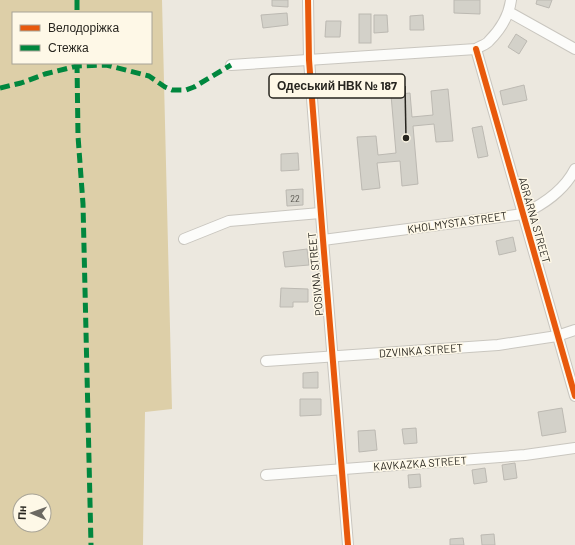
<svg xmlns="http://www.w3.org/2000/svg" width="575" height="545" font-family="Barlow,sans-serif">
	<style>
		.green { fill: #ddcfa8; fill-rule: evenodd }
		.building { fill: #d3d1c9; stroke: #bcb9b2 }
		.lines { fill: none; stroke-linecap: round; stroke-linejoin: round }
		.street-casing { stroke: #c9c6bf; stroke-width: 12 }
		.street { stroke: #fcfcfa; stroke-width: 10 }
		.quiet { stroke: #00873e; stroke-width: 5; stroke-dasharray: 10 5; stroke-linecap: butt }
		.cycleway-casing { stroke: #fef8e7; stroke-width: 8 }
		.cycleway { stroke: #e8590c; stroke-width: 6 }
		.labels { text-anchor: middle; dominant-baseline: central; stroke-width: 3; stroke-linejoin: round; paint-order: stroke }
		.number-label { font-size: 9px; fill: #54524b }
		.street-label { font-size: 11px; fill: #27251f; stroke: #fef8e7 }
		.leader { fill: none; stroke: #27251f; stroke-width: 1.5 }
		.callout-dot { fill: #27251f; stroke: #fef8e7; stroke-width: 1.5 }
		.callout { fill: #fef8e7; stroke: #27251f; stroke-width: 1.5 }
		.callout-label { font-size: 12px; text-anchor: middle; font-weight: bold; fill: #27251f }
	</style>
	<rect width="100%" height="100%" fill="#ece8df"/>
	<!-- green -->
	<path class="green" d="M 0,0 L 162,0 L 172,409 L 145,412 L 143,545 L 0,545 ZM 13,13 L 151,13 L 151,63 L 13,63 ZM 20,501 L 44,501 L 44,525 L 20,525 Z"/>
	<!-- building -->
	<g class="building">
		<polygon points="272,0 288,0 288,7 272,6"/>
		<polygon points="454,0 480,0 480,14 454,13"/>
		<polygon points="537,0 552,0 549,8 536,4"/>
		<polygon points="287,13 288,25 263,28 261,15"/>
		<rect x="359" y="14" width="12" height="29"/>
		<polygon points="374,15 387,15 388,32 374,33"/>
		<polygon points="423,15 424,30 410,30 410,16"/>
		<polygon points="326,21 341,21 340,37 325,37"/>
		<polygon points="516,34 527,41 519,54 508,47"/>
		<polygon points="524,85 527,100 503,105 500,91"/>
		<polygon points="448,89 453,141 436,142 434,124 413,126 418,184 402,186 400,161 377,163 380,188 362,190 357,137 376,136 378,155 396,153 391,95 410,93 412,117 433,115 431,91"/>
		<polygon points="482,126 488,156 478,158 472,128"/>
		<polygon points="298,153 299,170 281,171 281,154"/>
		<polygon points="303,189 303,205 287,206 286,190"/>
		<polygon points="513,237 516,251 499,255 496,241"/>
		<polygon points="307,249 309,265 285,267 283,252"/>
		<polygon points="281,288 308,289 308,302 293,302 293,307 280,307"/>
		<polygon points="318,372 318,388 303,388 303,373"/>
		<polygon points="300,399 321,399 321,415 300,416"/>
		<polygon points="562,408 566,432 542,436 538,412"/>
		<polygon points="416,428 417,443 404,444 402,429"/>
		<polygon points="375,430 377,450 359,452 358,431"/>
		<polygon points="515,463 517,478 504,480 502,465"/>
		<polygon points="485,468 487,482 474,484 472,470"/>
		<polygon points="420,474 421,487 409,488 408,475"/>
		<polygon points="494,534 495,545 482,545 481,535"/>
		<polygon points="463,538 464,545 450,545 450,539"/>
	</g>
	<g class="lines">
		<defs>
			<g id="street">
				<polyline points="308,0 309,60 323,240 348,545"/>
				<polyline points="509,12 575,49"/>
				<polyline points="476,49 575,396"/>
				<path d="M 231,65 L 476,49 C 480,46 486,45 489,41 C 500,30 509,15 511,0"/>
				<polyline points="184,239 229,221 320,213"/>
				<path d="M 323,240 L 523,214 C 544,204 564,191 575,169"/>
				<polyline points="266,361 498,345 557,336 575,330"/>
				<polyline points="266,475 525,455 575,448"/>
			</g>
		</defs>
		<!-- street casing -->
		<use href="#street" class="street-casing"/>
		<!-- street -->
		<use href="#street" class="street"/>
		<!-- quiet -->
		<g class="quiet">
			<polyline points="77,0 77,13"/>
			<polyline points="77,63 78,136 83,204 91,545"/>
			<polyline points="0,88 21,83 45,74 77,66 106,65 149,76 165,87 172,90 186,90 194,87 231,65"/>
		</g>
		<defs>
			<g id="cycleway">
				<polyline points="308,0 309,60 323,240 348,545"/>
				<polyline points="476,49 575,396"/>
			</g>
		</defs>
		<!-- cycleway casing -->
		<use href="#cycleway" class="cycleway-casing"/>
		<!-- cycleway -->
		<use href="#cycleway" class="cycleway"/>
	</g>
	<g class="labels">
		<!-- number labels -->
		<g class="number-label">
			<text x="295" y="198">22</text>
		</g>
		<!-- street labels -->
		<g class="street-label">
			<text transform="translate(535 220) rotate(74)">AGRARNA STREET</text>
			<text transform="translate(457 222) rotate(-8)">KHOLMYSTA STREET</text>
			<text transform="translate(315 274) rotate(-95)">POSIVNA STREET</text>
			<text transform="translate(421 350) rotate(-4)">DZVINKA STREET</text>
			<text transform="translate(420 463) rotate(-4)">KAVKAZKA STREET</text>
		</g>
	</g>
	<!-- callouts -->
	<path class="leader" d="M406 138L405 86"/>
	<circle class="callout-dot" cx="406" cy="138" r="4"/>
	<rect class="callout" x="269" y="74" width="136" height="24" rx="4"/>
	<g class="callout-label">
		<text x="337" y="90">Одеський НВК № 187</text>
	</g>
	<!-- legend -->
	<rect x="12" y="12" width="140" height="52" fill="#fef8e7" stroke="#a8a497"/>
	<rect x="20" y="25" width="20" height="6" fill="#e8590c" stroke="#a8a497"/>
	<text x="48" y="32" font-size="12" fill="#27251f">Велодоріжка</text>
	<rect x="20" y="45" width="20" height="6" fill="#00873e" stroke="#a8a497"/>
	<text x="48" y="52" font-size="12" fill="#27251f">Стежка</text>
	<!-- north arrow -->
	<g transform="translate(32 513) rotate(272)"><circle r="19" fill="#fef8e7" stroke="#a8a497"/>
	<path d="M0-3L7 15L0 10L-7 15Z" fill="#6c6962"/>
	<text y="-6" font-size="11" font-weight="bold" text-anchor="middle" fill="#27251f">Пн</text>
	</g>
</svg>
